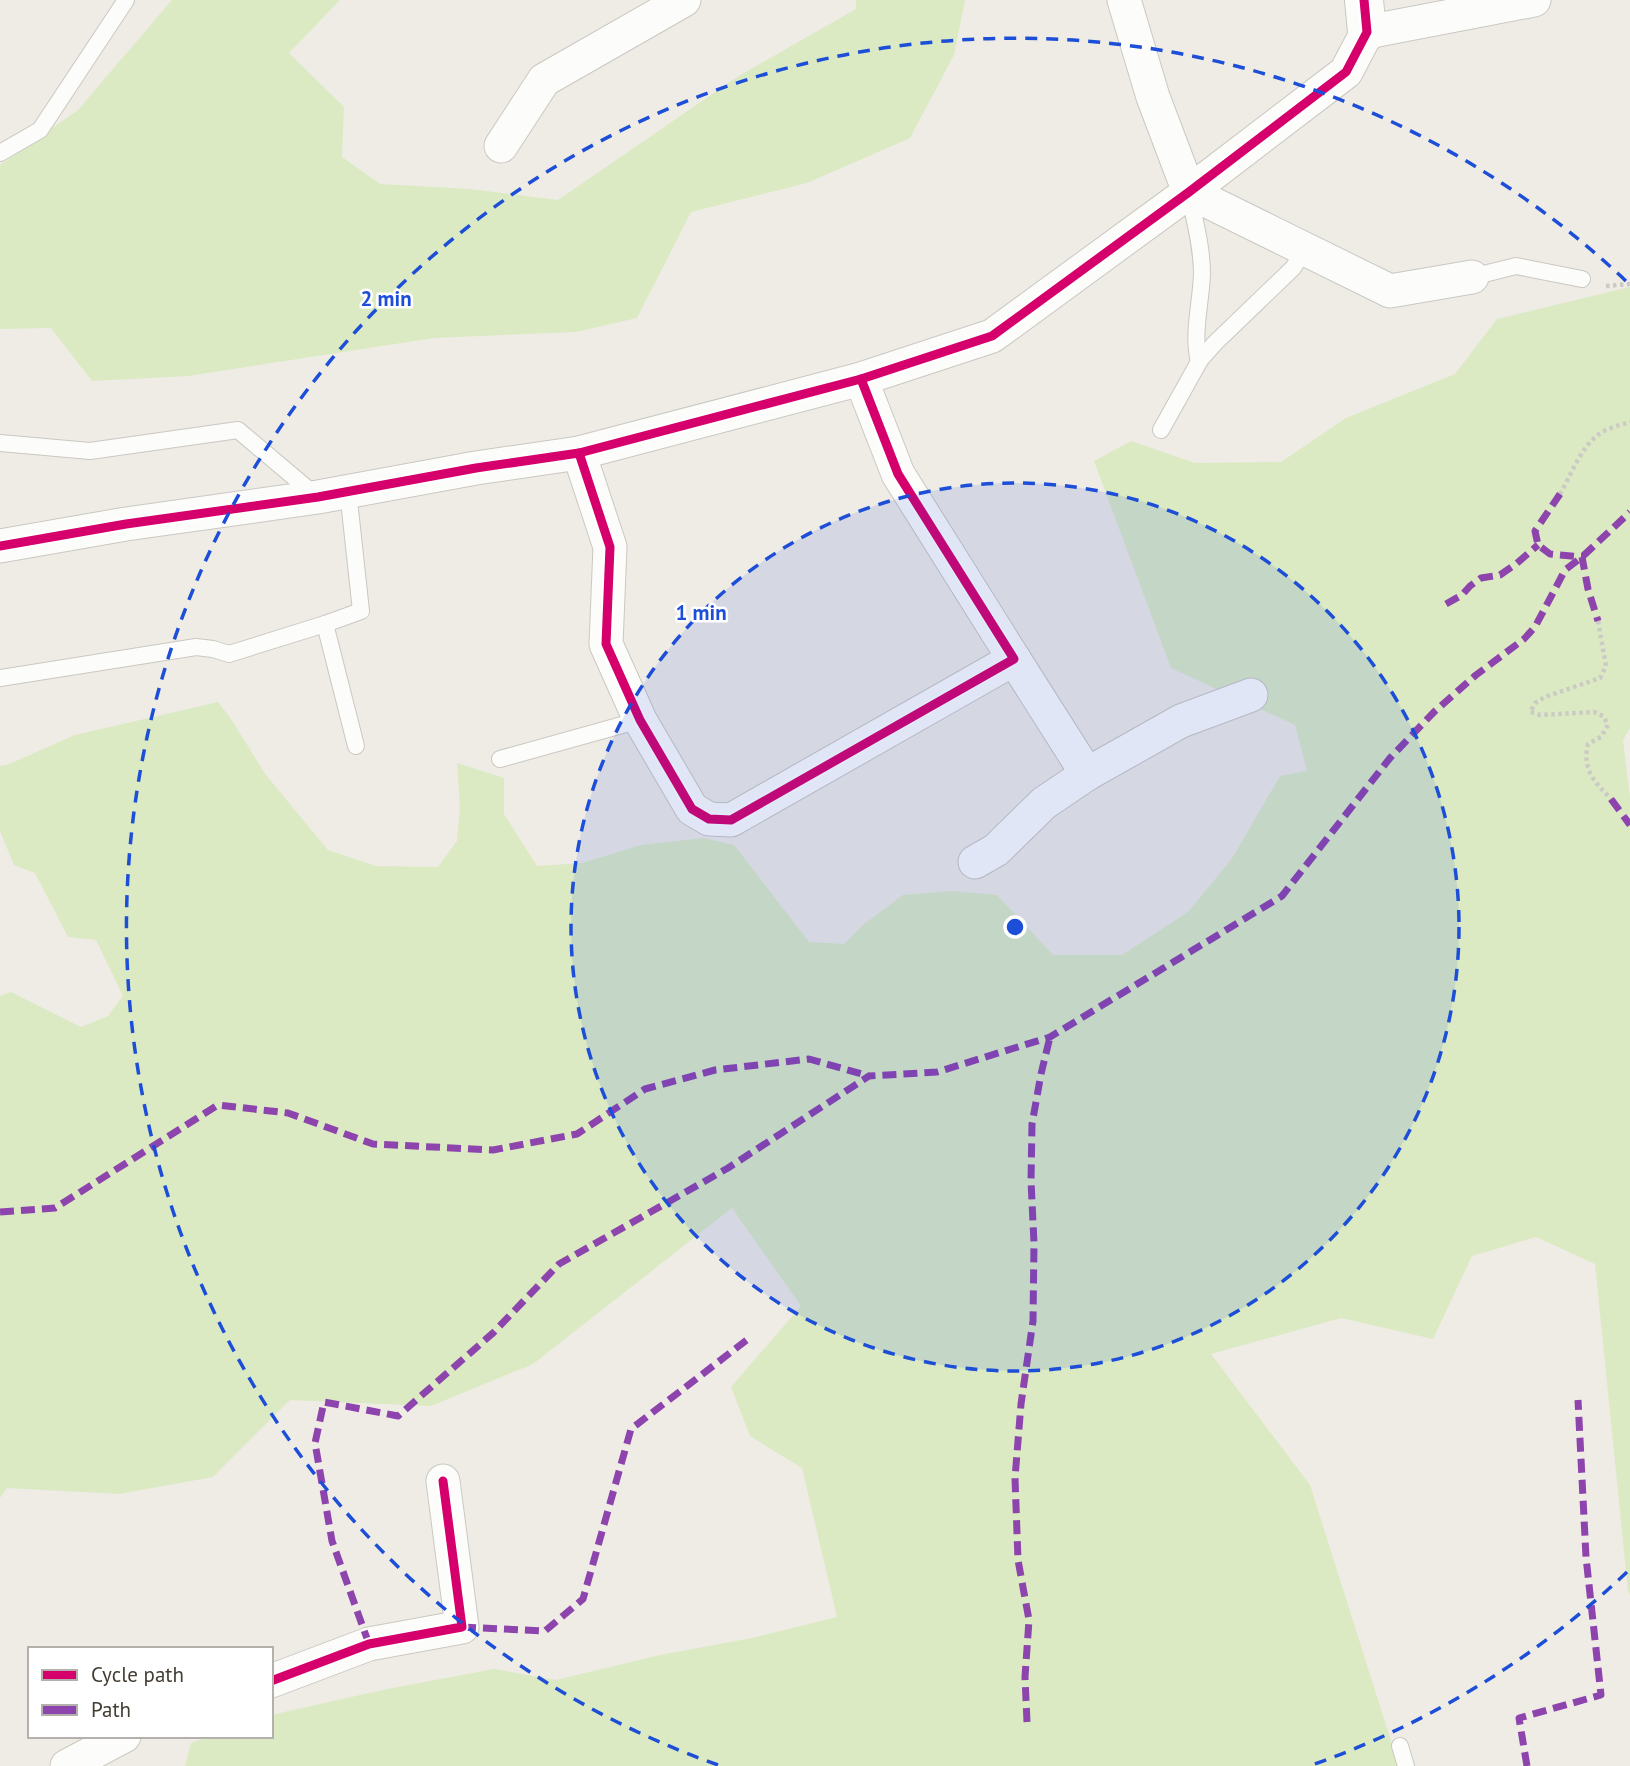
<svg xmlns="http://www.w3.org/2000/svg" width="1630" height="1766" font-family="'PT Sans',sans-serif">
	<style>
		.green { fill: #dbeac3 }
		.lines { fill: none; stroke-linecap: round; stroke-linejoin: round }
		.service-casing { stroke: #cac8c1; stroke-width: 18 }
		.minor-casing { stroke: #cac8c1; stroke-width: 35 }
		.tertiary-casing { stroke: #cac8c1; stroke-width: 40 }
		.path { stroke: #cccac5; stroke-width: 4.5; stroke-dasharray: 3.5 3.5; stroke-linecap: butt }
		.service { stroke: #fcfcfb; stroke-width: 16 }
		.minor { stroke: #fcfcfb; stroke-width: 33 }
		.tertiary { stroke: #fcfcfb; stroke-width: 38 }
		.quiet { stroke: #8e44ad; stroke-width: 7; stroke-dasharray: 14 7; stroke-linecap: butt }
		.cycleway-casing { stroke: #fff; stroke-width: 13 }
		.cycleway { stroke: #d6006c; stroke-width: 9 }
		.ring { fill: none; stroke: #1d4ed8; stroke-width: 3.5; stroke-dasharray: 12 9 }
		.centre { fill: #1d4ed8; stroke: #fff; stroke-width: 3.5 }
		.ring-label { font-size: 21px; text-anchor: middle; font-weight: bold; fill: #1d4ed8; stroke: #fff; stroke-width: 5; stroke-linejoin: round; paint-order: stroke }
	</style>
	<rect width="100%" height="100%" fill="#eeece5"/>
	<!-- green -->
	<g class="green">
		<polygon points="172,0 340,0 289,53 344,107 342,157 380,184 470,189 558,200 737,77 856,9 856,0 965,0 954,55 910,138 807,183 691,212 637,318 576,332 434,338 188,376 92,381 51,328 0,329 0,165 78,110"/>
		<polygon points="1630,287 1630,728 1623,740 1630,797 1630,1595 1628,1591 1595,1264 1536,1237 1472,1256 1433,1339 1341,1318 1211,1354 1310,1485 1399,1766 185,1766 191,1743 211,1736 271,1736 271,1715 387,1689 494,1669 556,1680 660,1655 752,1638 837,1617 802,1468 750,1436 731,1387 801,1306 732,1208 533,1364 431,1406 290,1400 213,1477 119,1494 7,1488 0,1498 0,996 11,992 81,1027 108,1016 123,996 96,940 68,937 35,873 14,865 0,831 0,766 7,765 75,735 218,702 231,719 266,775 328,850 376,866 438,867 457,841 460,808 457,763 504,778 504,814 537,866 582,863 641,845 704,838 734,845 809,942 844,944 863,925 903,895 951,891 997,895 1053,955 1122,955 1188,912 1231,860 1280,776 1307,771 1295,725 1171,668 1094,461 1131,441 1195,463 1281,462 1346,418 1455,374 1497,319"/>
	</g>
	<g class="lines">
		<defs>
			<g id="service">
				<polyline points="0,153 40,130 126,0"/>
				<path d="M 1189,192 C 1194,219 1202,246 1202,274 C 1201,303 1192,334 1199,362"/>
				<polyline points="1472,277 1516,266 1582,279"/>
				<polyline points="1161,430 1200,360 1215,343 1293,268 1305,249"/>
				<polyline points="0,443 90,451 238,430 315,495"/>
				<polyline points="325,624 356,746"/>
				<polyline points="0,678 196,647 213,649 229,654 325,624 361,611 348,491"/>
				<polyline points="500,759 640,720"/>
				<polyline points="1400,1746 1406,1766"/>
			</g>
			<g id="minor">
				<polyline points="1124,0 1153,97 1189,192 1390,291 1472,277"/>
				<polyline points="501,146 544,80 684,0"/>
				<polyline points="579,453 610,547 606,644 640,720 692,809 709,819 731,820 1014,659 898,474 861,379"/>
				<polyline points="0,546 126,524 318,497 476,468 579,453 861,379 992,336 1189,192 1346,72 1367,32 1534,0"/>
				<polyline points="1014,659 1087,774"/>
				<polyline points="975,862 996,850 1044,803 1087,774 1181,721 1251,695"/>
				<polyline points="271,1681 369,1644 462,1627 443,1481"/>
				<polyline points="67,1766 124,1736"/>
			</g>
			<polyline id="tertiary" points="1364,0 1367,32"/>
		</defs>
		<!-- service casing -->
		<use href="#service" class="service-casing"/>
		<!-- minor casing -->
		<use href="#minor" class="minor-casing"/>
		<!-- tertiary casing -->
		<use href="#tertiary" class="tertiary-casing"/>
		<!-- path -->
		<g class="path">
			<polyline points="1606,286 1630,284"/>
			<path d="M 1560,494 C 1571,475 1581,447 1599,434 C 1608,428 1620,425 1630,422"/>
			<path d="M 1598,621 L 1606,666 L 1600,678 L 1545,697 L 1535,703 L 1530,712 L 1540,715 L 1594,712 L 1603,716 L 1608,725 L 1601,737 L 1588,744 C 1582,770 1594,781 1611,799"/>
		</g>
		<!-- service -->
		<use href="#service" class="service"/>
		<!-- minor -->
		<use href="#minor" class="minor"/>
		<!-- tertiary -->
		<use href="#tertiary" class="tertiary"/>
		<!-- quiet -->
		<g class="quiet">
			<polyline points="1560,494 1535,531 1538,545 1550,554 1582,557 1588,589 1598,621"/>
			<polyline points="1446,604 1462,595 1470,586 1481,578 1500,575 1516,564 1538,545"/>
			<polyline points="1611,799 1630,825"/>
			<polyline points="0,1212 55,1208 218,1105 288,1113 373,1144 493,1150 577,1134 645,1089 715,1070 809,1059 869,1076"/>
			<polyline points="462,1627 545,1631 583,1599 631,1429 752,1336"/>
			<polyline points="369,1644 332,1541 315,1443 324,1402 398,1416 493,1333 559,1264 728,1168 869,1076 937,1072 1050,1037 1282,896 1390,758 1434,712 1476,675 1524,639 1535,627 1565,570 1582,557 1630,512"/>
			<polyline points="1027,1722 1025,1677 1029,1620 1018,1560 1015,1478 1021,1404 1033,1321 1034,1243 1031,1181 1032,1124 1041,1074 1050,1037"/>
			<polyline points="1527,1766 1519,1718 1601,1695 1586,1557 1578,1400"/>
		</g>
		<defs>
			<g id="cycleway">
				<polyline points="579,453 610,547 606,644 640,720 692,809 709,819 731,820 1014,659 898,474 861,379"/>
				<polyline points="0,546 126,524 318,497 476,468 579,453 861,379 992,336 1189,192 1346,72 1367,32 1364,0"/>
				<polyline points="271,1681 369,1644 462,1627 443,1481"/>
			</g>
		</defs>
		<!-- cycleway casing -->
		<use href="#cycleway" class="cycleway-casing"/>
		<!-- cycleway -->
		<use href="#cycleway" class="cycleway"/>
	</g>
	<!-- distance rings -->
	<circle cx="1015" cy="927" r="444" fill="#1d4ed8" fill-opacity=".12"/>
	<g class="ring">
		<circle cx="1015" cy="927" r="444"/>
		<path d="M1627 1572A889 889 0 0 1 1312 1765M718 1765A889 889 0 1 1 1627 282"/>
	</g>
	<circle cx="1015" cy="927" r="10" class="centre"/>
	<g class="ring-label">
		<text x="386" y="306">2 min</text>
		<text x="701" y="620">1 min</text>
	</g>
	<!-- legend -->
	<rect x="28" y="1647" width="245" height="91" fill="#ffffff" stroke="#b4b1ad" stroke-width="2"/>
	<rect x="42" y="1670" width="35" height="10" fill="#d6006c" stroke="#b4b1ad" stroke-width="2"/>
	<text x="91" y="1682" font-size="21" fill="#433d32">Cycle path</text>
	<rect x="42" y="1705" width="35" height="10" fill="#8e44ad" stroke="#b4b1ad" stroke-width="2"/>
	<text x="91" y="1717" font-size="21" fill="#433d32">Path</text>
</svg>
